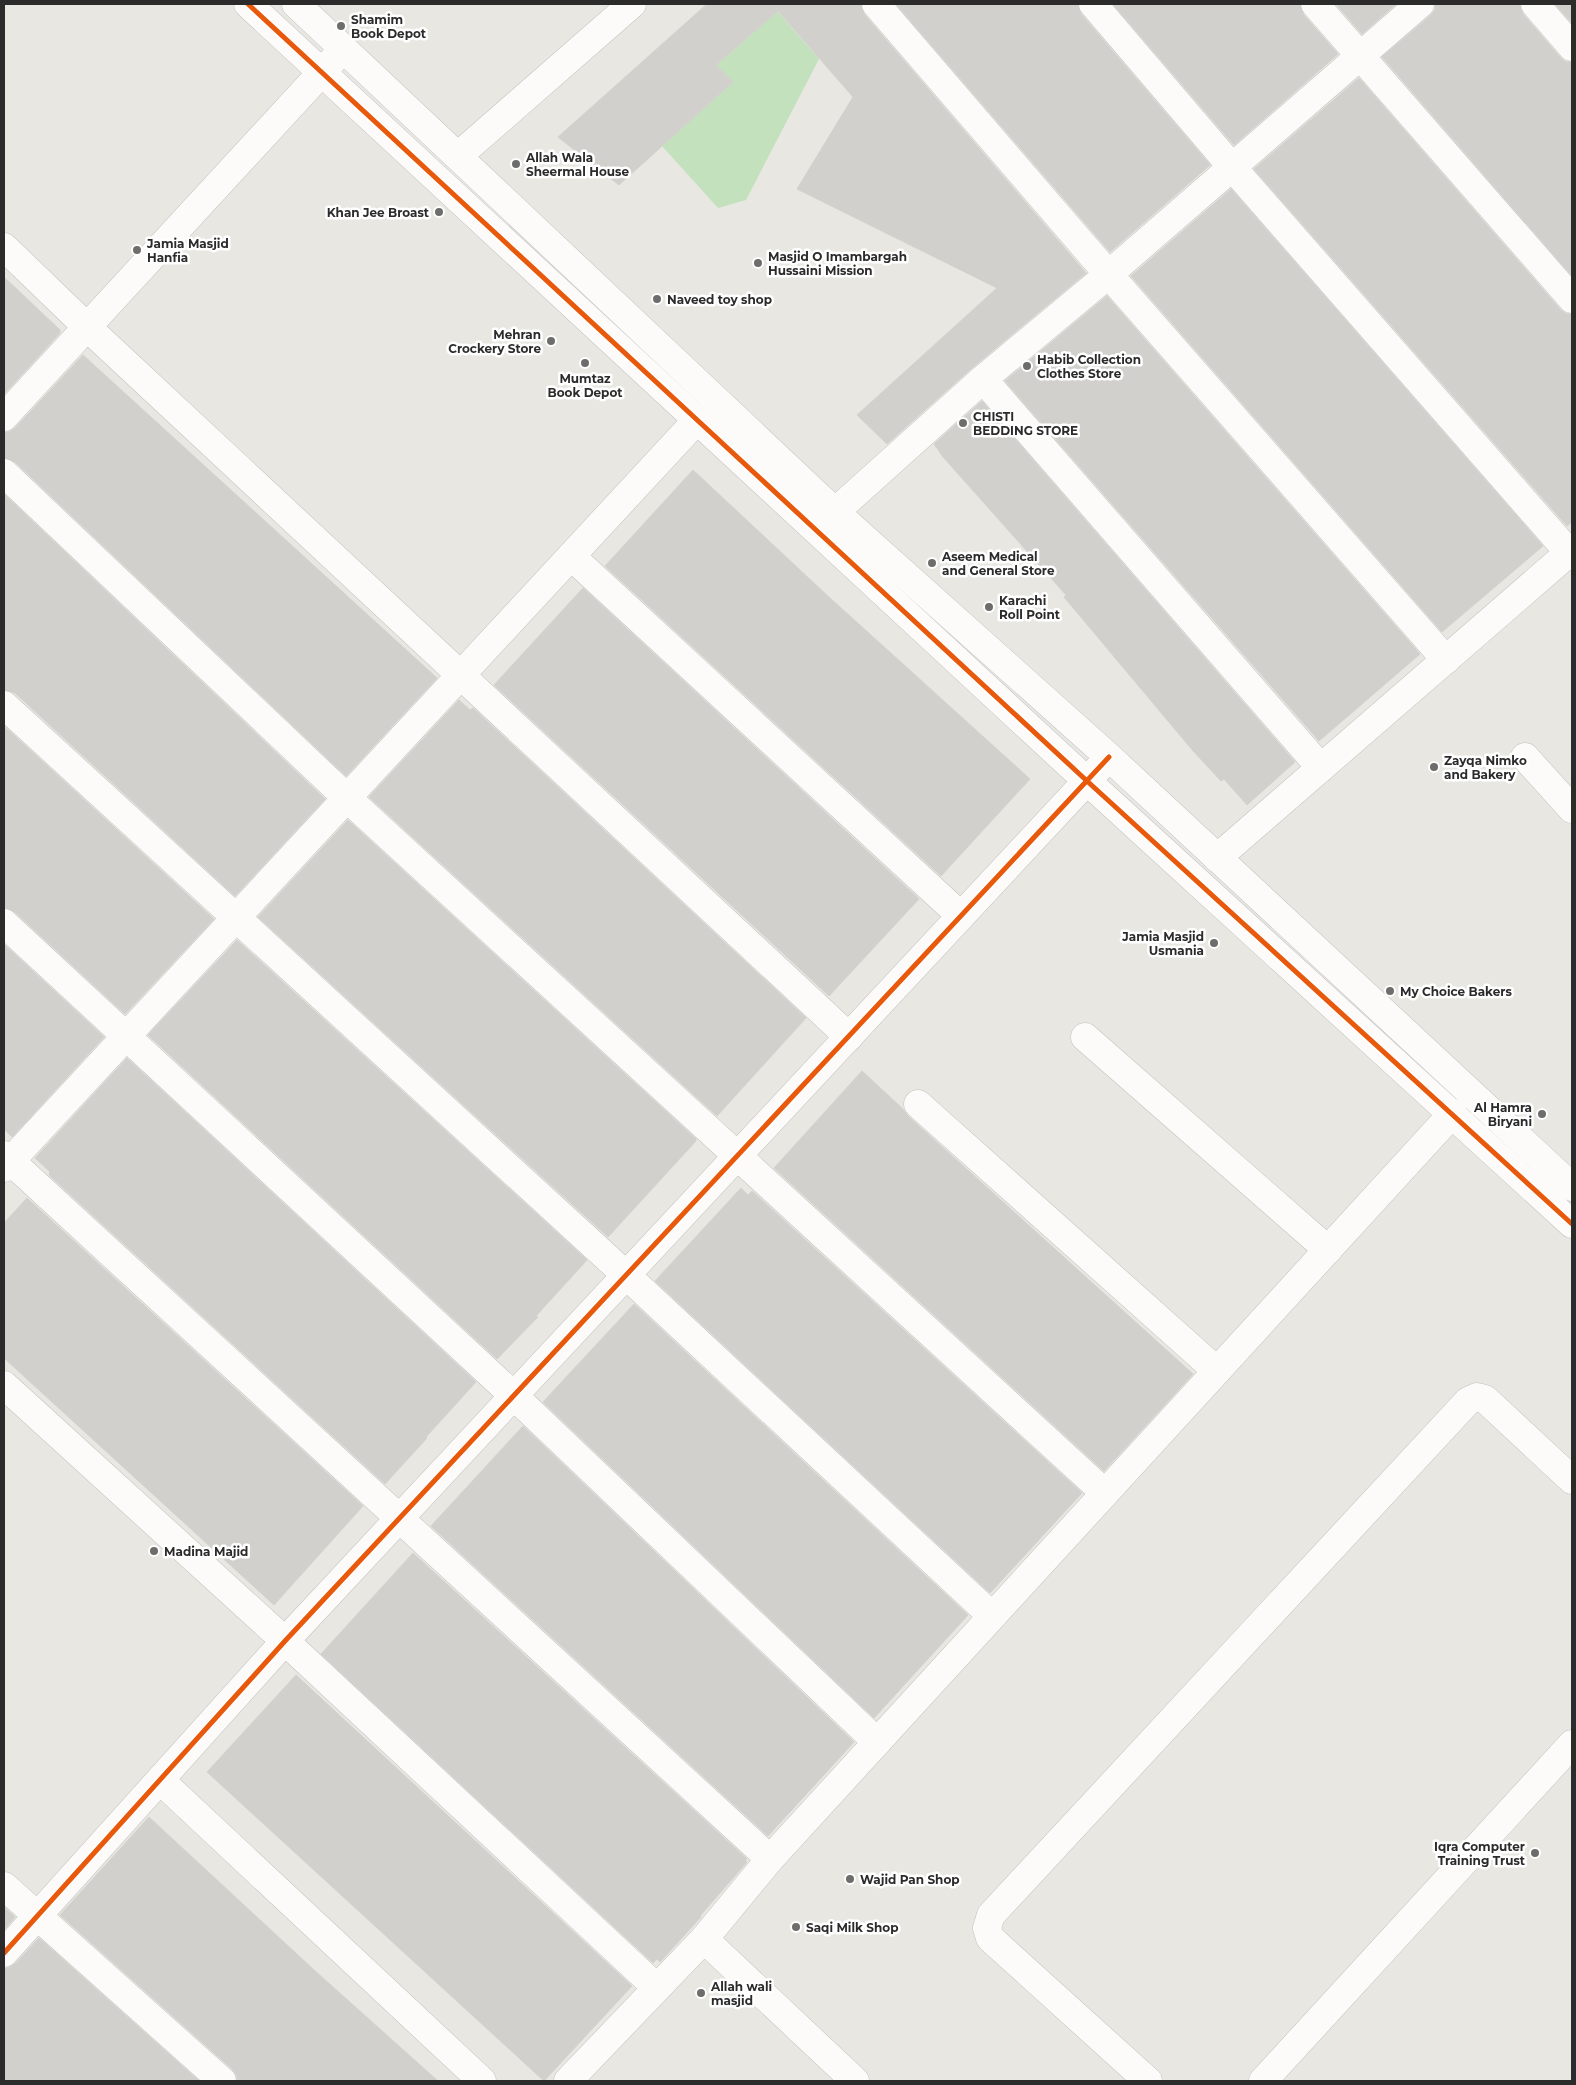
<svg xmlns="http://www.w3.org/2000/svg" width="1576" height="2085" font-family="Montserrat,sans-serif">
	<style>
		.green { fill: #c3e1bd }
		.building { fill: #d1d0cc; stroke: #d3d2cd }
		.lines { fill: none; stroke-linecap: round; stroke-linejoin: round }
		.minor-casing { stroke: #c2c2c1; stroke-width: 29 }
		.minor { stroke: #fcfbfa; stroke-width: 28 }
		.cycleway-casing { stroke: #fff; stroke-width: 8 }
		.cycleway { stroke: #e8590c; stroke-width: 5 }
		.poi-dot { fill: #6d6d6b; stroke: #fff; stroke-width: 2 }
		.labels { text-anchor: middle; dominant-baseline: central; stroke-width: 5; stroke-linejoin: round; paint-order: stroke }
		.poi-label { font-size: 12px; font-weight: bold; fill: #2b2b2b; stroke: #fff; text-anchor: start }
	</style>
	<rect width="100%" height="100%" fill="#e8e7e1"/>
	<!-- green -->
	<polygon class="green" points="772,5 819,59 746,200 718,208 662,146 732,83 716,65 754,32 750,21"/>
	<!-- building -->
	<g class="building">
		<polygon points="707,4 861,4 864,14 1086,273 973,367 887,444 857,415 997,288 797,189 853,97 778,11 716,65 733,82 619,185 558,137"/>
		<polygon points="896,4 1078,4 1081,14 1210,165 1110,252"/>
		<polygon points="1113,4 1300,4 1303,14 1338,54 1234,145"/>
		<polygon points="1336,4 1396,4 1362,34"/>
		<polygon points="1435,4 1520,4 1523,14 1560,57 1566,62 1572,62 1572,276 1382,57 1430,16 1435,10"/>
		<polygon points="1555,4 1572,4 1572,23"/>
		<polygon points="1359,78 1560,309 1566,314 1572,314 1572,522 1567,526 1254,169"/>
		<polygon points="1231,189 1543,546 1442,632 1131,276"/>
		<polygon points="4,277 60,330 60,333 4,394"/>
		<polygon points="1107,296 1420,654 1319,741 1005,381"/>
		<polygon points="83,355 437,678 346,776 15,462 4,458 4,432 9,432 15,428"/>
		<polygon points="982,401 1295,762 1247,805 1224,779 1221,781 1194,752 1064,597 1066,595 943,457 934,444"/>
		<polygon points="693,470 829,597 1030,779 941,876 605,566"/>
		<polygon points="4,494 325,799 235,896 15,693 4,690"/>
		<polygon points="583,588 919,899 829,996 494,685"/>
		<polygon points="459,700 470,710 473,708 806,1018 717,1116 369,797"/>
		<polygon points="4,726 214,919 125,1014 15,912 4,908"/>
		<polygon points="348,820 696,1139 696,1141 608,1237 258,917"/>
		<polygon points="237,940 587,1260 536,1316 538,1317 497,1359 148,1035"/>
		<polygon points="4,944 104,1037 12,1137 4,1129"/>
		<polygon points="127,1058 476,1382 426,1437 427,1438 385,1484 49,1175 50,1172 35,1158"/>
		<polygon points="862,1071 903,1109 908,1116 1193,1374 1104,1471 774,1168"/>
		<polygon points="741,1188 748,1195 752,1191 1082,1493 990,1593 655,1281"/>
		<polygon points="27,1198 363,1506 274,1605 4,1358 4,1223"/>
		<polygon points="634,1304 968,1615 874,1718 543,1402"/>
		<polygon points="523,1426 854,1742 768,1836 431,1526"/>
		<polygon points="413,1553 747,1859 745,1860 747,1862 700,1916 701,1917 660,1962 657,1959 653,1963 321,1654"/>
		<polygon points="296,1675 632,1986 544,2081 207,1772"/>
		<polygon points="149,1817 313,1969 438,2081 237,2081 237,2076 232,2069 60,1915"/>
		<polygon points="4,1907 15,1917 4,1930"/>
		<polygon points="39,1938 199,2081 4,2081 4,1968 9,1968 16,1963"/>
	</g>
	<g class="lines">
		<defs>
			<g id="minor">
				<polyline points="248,4 1087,781 1572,1224"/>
				<polyline points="296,4 835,512 1109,757 1572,1187"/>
				<polyline points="876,4 1090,253 1446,660"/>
				<polyline points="1093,4 1232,167 1572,556"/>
				<polyline points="1315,4 1572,299"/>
				<polyline points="1535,4 1572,47"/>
				<polyline points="458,156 632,4"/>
				<polyline points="4,247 87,327 849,1037"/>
				<polyline points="983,379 1321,768"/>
				<polyline points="4,417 334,59"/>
				<polyline points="4,473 347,798 1105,1493"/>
				<polyline points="835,512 983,379 1109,274 1420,4"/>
				<polyline points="571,556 961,916"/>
				<polyline points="4,705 626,1275 991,1615"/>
				<polyline points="1525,757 1572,809"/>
				<polyline points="1217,858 1572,550"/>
				<polyline points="4,923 514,1396 877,1742"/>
				<polyline points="1085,1037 1328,1250"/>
				<polyline points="918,1104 1217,1371"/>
				<polyline points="4,1155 770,1859"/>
				<polyline points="4,1168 698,419"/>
				<polyline points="4,1385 285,1641 657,1988"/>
				<polyline points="160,1780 482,2081"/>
				<polyline points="4,1886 222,2081"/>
				<polyline points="704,1939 855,2081"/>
				<polyline points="4,1953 285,1641 1099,768"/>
				<polyline points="568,2081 704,1939 770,1859 1453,1113"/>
				<polyline points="1148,2081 990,1938 987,1928 991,1915 1468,1401 1477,1397 1485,1399 1572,1480"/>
				<polyline points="1263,2081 1572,1744"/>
			</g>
		</defs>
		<!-- minor casing -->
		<use href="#minor" class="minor-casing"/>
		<!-- minor -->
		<use href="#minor" class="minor"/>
		<defs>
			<g id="cycleway">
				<polyline points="248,4 1087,781 1572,1224"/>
				<polyline points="4,1953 285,1641 1109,757"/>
			</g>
		</defs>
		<!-- cycleway casing -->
		<use href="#cycleway" class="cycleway-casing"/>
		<!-- cycleway -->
		<use href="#cycleway" class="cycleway"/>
	</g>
	<!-- markers -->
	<g class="poi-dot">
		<circle cx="341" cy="26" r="5"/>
		<circle cx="516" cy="164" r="5"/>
		<circle cx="439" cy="212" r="5"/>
		<circle cx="137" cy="250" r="5"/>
		<circle cx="758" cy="263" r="5"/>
		<circle cx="657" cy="299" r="5"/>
		<circle cx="551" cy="341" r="5"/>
		<circle cx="585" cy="363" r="5"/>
		<circle cx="1027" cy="366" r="5"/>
		<circle cx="963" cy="423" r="5"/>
		<circle cx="932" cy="563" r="5"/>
		<circle cx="989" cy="607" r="5"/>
		<circle cx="1434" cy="767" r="5"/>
		<circle cx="1214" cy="943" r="5"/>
		<circle cx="1390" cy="991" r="5"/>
		<circle cx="1542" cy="1114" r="5"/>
		<circle cx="154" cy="1551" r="5"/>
		<circle cx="1535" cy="1853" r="5"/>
		<circle cx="850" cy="1879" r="5"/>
		<circle cx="796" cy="1927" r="5"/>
		<circle cx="701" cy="1993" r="5"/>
	</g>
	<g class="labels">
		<!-- poi labels -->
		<g class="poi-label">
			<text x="351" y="19">Shamim<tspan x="351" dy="14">Book Depot</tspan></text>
			<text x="526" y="157">Allah Wala<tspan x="526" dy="14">Sheermal House</tspan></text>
			<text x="429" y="212" text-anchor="end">Khan Jee Broast</text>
			<text x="147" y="243">Jamia Masjid<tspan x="147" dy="14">Hanfia</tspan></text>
			<text x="768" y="256">Masjid O Imambargah<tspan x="768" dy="14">Hussaini Mission</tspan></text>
			<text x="667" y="299">Naveed toy shop</text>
			<text x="541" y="334" text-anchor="end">Mehran<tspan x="541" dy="14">Crockery Store</tspan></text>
			<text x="1037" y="359">Habib Collection<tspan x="1037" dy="14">Clothes Store</tspan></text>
			<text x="585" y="378" text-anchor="middle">Mumtaz<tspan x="585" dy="14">Book Depot</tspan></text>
			<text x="973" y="416">CHISTI<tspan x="973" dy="14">BEDDING STORE</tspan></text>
			<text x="942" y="556">Aseem Medical<tspan x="942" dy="14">and General Store</tspan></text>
			<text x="999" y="600">Karachi<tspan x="999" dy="14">Roll Point</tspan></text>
			<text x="1444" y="760">Zayqa Nimko<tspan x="1444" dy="14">and Bakery</tspan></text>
			<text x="1204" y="936" text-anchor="end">Jamia Masjid<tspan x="1204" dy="14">Usmania</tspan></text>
			<text x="1400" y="991">My Choice Bakers</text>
			<text x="1532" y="1107" text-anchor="end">Al Hamra<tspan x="1532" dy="14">Biryani</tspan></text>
			<text x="164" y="1551">Madina Majid</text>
			<text x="1525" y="1846" text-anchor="end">Iqra Computer<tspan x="1525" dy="14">Training Trust</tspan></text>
			<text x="860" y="1879">Wajid Pan Shop</text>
			<text x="806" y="1927">Saqi Milk Shop</text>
			<text x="711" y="1986">Allah wali<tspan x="711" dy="14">masjid</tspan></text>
		</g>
	</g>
	<!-- border -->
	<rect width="1576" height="2085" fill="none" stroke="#2b2b2b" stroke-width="10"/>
</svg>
